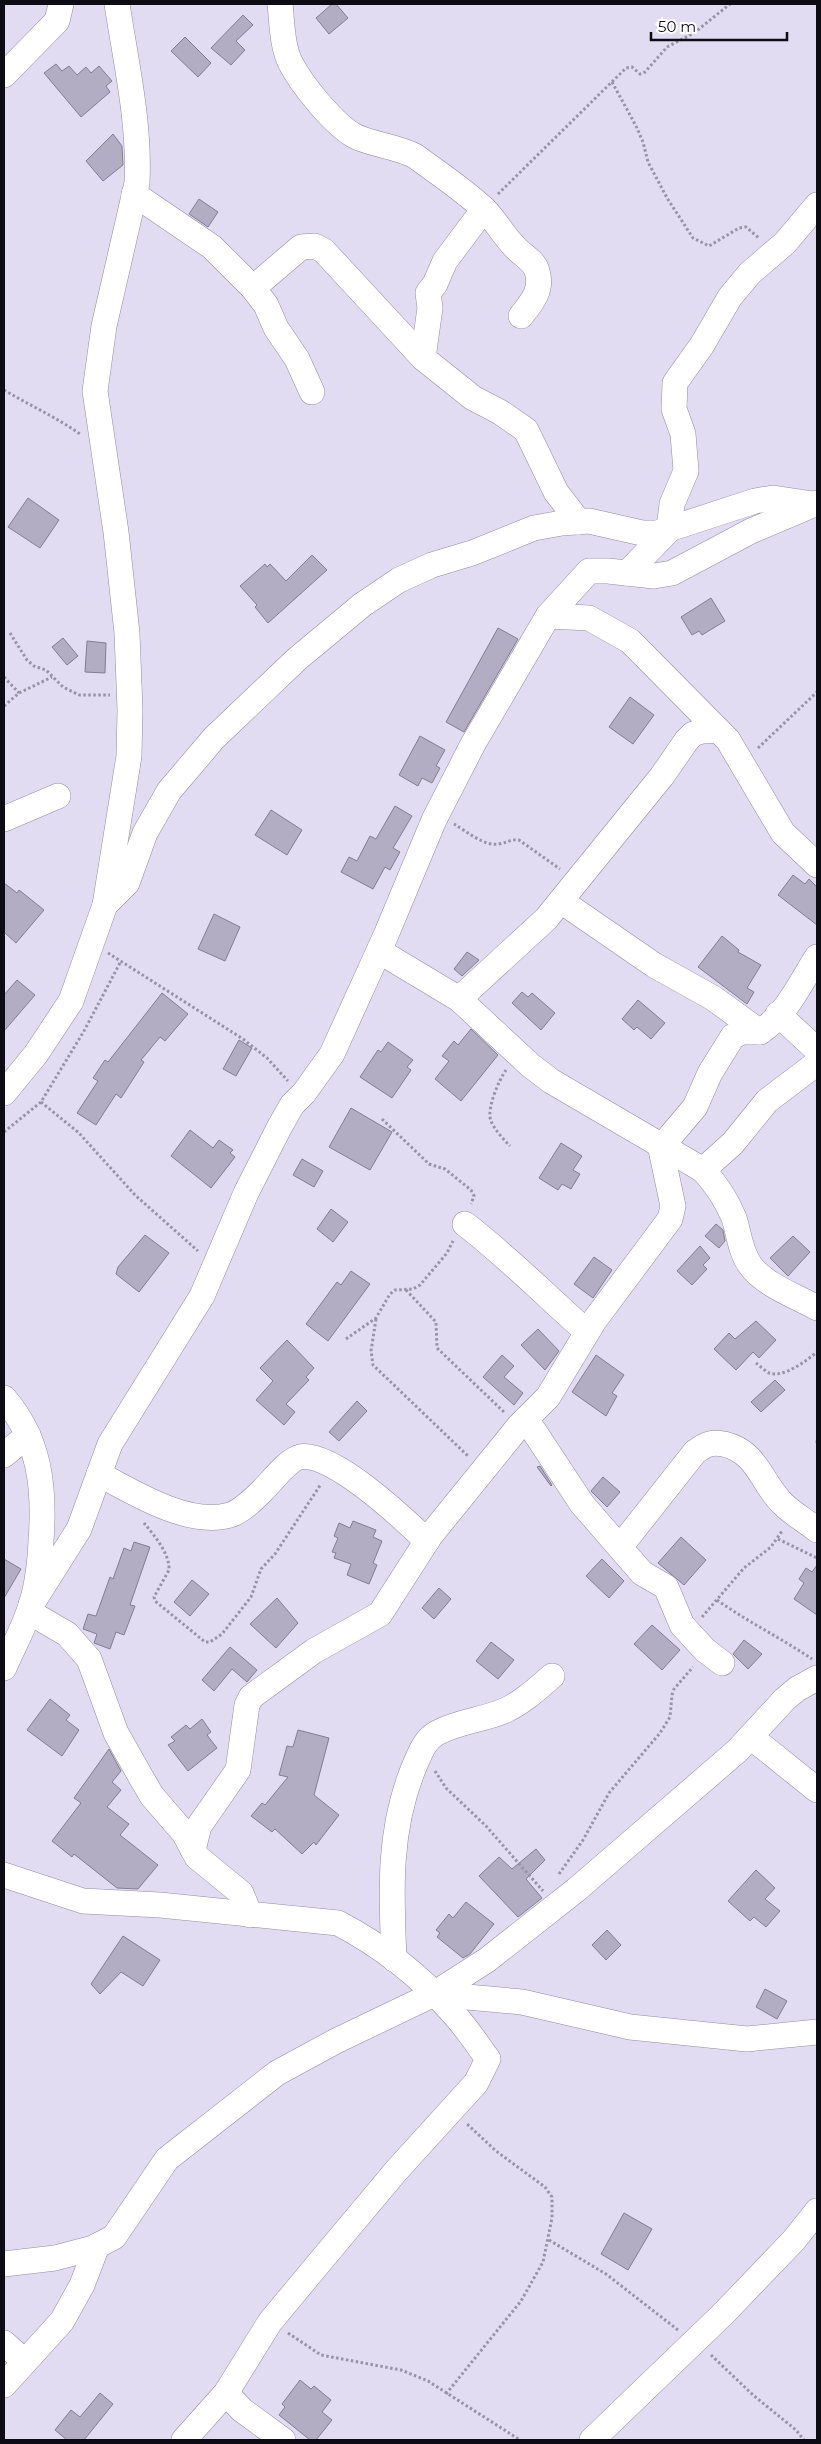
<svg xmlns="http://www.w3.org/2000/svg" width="821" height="2444" font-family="Montserrat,sans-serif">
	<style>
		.building { fill: #b3adc4; stroke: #827d92 }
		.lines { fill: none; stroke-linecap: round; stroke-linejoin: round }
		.minor-casing { stroke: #918ca1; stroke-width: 26 }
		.path { stroke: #9793a5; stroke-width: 3; stroke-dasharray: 2.5 2.5; stroke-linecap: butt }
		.minor { stroke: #fff; stroke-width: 25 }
	</style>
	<rect width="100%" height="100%" fill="#e2dcf3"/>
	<!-- building -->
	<g class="building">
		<polygon points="332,4 336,4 348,18 329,34 316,18"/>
		<polygon points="243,15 253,25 236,41 245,50 231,65 211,48"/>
		<polygon points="185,37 211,63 198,77 171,51"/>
		<polygon points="56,64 62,71 69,66 77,75 86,67 91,73 99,66 112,81 106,86 110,92 81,117 44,73"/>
		<polygon points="113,134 122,146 123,165 103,181 86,161"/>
		<polygon points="199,199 218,212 208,227 189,214"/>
		<polygon points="28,498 59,520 40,548 8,527"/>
		<polygon points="312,555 327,570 268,623 255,607 257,605 240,586 265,564 267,567 270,564 286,581"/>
		<polygon points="711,598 725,621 702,635 699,631 692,635 681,617"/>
		<polygon points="498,628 518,639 464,732 446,722"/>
		<polygon points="63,638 78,656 67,665 52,647"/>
		<polygon points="87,641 106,643 105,673 85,672"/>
		<polygon points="630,697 654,715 633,744 609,727"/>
		<polygon points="420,736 445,750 436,766 440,768 432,783 422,778 418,786 399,775"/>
		<polygon points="395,806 412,816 393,848 400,852 390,870 385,867 373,889 341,872 349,857 357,861 370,836 376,839"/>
		<polygon points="271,810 302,830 287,855 255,835"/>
		<polygon points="793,875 805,884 809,879 817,887 817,925 778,895"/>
		<polygon points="4,883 17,893 19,890 44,910 16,943 4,932"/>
		<polygon points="214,914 240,927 225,961 198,949"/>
		<polygon points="722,936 739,950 738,952 761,965 747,988 754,992 747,1004 698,967"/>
		<polygon points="467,952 479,960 462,976 454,969"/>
		<polygon points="17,980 35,995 4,1031 4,995"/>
		<polygon points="522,992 528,997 532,993 555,1013 541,1030 512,1003"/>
		<polygon points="162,993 188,1014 165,1041 160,1037 141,1060 144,1062 121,1098 116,1094 96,1125 77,1113 98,1081 93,1078 105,1060 108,1062"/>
		<polygon points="638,1000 665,1023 651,1039 637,1027 634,1030 622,1019"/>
		<polygon points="471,1029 498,1055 461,1101 435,1079 449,1061 442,1056 454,1041 458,1045"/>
		<polygon points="239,1040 252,1048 236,1076 223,1069"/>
		<polygon points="388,1042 413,1060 407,1067 411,1070 392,1098 360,1077 378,1050 381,1052"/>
		<polygon points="351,1108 392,1132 370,1170 329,1147"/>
		<polygon points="190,1130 213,1148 219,1140 233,1150 230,1153 235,1157 211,1188 171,1156"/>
		<polygon points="561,1143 582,1156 573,1170 580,1174 571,1189 562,1184 558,1190 539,1178"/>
		<polygon points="302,1159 323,1171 314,1187 293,1175"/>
		<polygon points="331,1209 348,1222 333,1242 317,1229"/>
		<polygon points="716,1224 723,1230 725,1241 719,1248 705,1236"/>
		<polygon points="145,1235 169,1253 139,1292 116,1274 118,1267"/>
		<polygon points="793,1236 810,1252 788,1276 770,1258"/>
		<polygon points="700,1246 710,1258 703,1265 707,1269 692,1285 677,1271"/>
		<polygon points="594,1257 612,1270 593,1298 574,1284"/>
		<polygon points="351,1271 370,1284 328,1341 306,1324 337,1282 341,1285"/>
		<polygon points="756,1321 776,1340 759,1358 753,1352 736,1370 714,1349 729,1333 735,1339"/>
		<polygon points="538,1329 559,1351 545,1370 521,1345"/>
		<polygon points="287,1340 314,1368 306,1377 309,1380 286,1404 295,1412 284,1425 256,1400 273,1381 260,1368"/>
		<polygon points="502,1355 514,1366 504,1377 523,1393 514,1405 483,1377"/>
		<polygon points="596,1355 624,1375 612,1393 617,1396 606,1416 572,1392"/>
		<polygon points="775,1380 785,1390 761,1412 751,1402"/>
		<polygon points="357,1401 367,1411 339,1441 329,1432"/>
		<polygon points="540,1466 552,1485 551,1486 537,1467"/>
		<polygon points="603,1477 620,1492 607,1507 591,1491"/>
		<polygon points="353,1521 376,1530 373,1537 382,1541 373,1563 377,1565 369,1584 347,1575 351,1564 334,1558 336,1553 332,1552 338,1538 334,1536 339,1523 350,1528"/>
		<polygon points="681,1537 706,1560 684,1585 658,1563"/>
		<polygon points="134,1542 150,1547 130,1605 135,1606 124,1635 116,1632 110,1649 94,1643 97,1634 83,1629 88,1614 96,1616 110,1577 113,1579 124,1548 131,1551"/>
		<polygon points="4,1559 21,1569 4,1598"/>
		<polygon points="602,1559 624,1581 609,1598 586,1576"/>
		<polygon points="817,1565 817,1615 794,1599 804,1583 799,1579 806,1568 812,1572"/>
		<polygon points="192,1580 209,1594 190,1616 174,1602"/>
		<polygon points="439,1588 451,1599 434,1619 422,1608"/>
		<polygon points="277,1598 298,1623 276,1648 250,1624"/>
		<polygon points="652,1625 680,1650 662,1670 634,1644"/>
		<polygon points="744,1640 762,1654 748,1669 733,1654"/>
		<polygon points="491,1642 514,1660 498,1679 476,1661"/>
		<polygon points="230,1647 257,1670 247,1682 232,1669 214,1691 202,1680"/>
		<polygon points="50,1699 70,1715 66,1720 79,1730 62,1756 27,1730"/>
		<polygon points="202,1719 211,1732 207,1735 217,1748 188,1771 168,1745 175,1741 171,1737 186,1725 190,1729"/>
		<polygon points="298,1730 329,1738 314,1795 339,1815 316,1845 314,1842 302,1854 275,1829 272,1832 251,1816 262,1803 265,1805 288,1777 279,1775 287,1746 293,1747"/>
		<polygon points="109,1749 121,1771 112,1782 121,1790 107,1807 129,1824 120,1835 158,1865 138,1889 117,1888 74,1854 72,1857 52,1841 81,1803 74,1798"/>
		<polygon points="536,1849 545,1860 526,1879 542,1898 518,1917 479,1876 499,1857 512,1869"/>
		<polygon points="756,1870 775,1888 765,1899 780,1911 766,1927 754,1917 750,1921 728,1901"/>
		<polygon points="466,1902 494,1924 470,1954 463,1958 437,1937 440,1933 436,1930 449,1914 453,1918"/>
		<polygon points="607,1930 621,1945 606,1960 592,1945"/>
		<polygon points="123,1936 160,1960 143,1986 121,1972 100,1994 91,1984"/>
		<polygon points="765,1989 787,2001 777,2019 756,2007"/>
		<polygon points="624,2213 652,2229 628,2270 601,2254"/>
		<polygon points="300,2380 311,2389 314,2386 331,2400 322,2412 332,2420 316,2440 310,2440 279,2415 285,2407 282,2404"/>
		<polygon points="100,2393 113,2404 84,2440 67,2440 55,2430 71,2410 80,2417"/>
	</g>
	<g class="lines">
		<defs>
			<g id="minor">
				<path d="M 280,4 C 282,22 282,47 291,64 C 302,85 333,123 353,135 C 368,144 396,146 415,156 C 438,173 464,190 485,210 C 496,221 503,235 514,246 C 521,255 534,260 537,271 C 543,290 532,302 521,316"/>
				<polyline points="4,75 57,21 61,4"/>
				<polyline points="134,194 212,247 253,288 266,305 276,328 297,359 312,392"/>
				<polyline points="253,288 301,247 315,246 324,251 423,358 473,398 500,412 526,430 556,492 579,522"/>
				<polyline points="423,358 430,308 428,293 435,284 445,261 484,209"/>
				<polyline points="627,573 669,530 672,504 686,471 683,434 674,409 675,383 702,345 730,297 750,273 785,243 817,205"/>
				<polyline points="548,616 589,618 630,641 728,740 783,833 817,865"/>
				<polyline points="4,819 58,796"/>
				<polyline points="561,901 654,965 713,998 760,1032"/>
				<polyline points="105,905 127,883 145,833 169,791 214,738 297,659 362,605 399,580 432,565 472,553 534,528 562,523 589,521 642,533 657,533 755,501 773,498 813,504"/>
				<path d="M 379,951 L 459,999 L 530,1065 L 551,1081 L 703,1170 C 715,1183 727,1201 734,1218 C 739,1233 740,1251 750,1265 C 764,1285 796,1296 817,1308"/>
				<polyline points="459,999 546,919 662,776 687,740 693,734 702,731 718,730"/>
				<polyline points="778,1014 817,1050"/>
				<path d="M 4,1093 L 36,1054 L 71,1001 L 105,905 L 129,756 L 130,710 L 127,633 L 116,532 L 95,391 L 104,326 L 137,183 C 140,123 126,63 117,4"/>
				<path d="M 662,1146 L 695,1107 L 710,1073 L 733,1036 L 743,1032 L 760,1032 C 786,1015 801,982 817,957"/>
				<polyline points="703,1170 733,1143 767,1101 817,1063"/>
				<path d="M 465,1224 C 508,1257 546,1296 587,1332"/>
				<path d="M 4,1398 C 40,1439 45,1488 41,1541 C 40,1562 38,1584 31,1605 C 25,1626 13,1647 4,1668"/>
				<polyline points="526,1419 582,1504 642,1573 666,1587 682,1625 705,1650 722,1663"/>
				<polyline points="4,1455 28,1435"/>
				<path d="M 99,1474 C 134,1493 189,1527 230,1515 C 242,1511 255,1498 263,1490 C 271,1482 289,1459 300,1457 C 331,1450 404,1519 427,1541"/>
				<path d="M 620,1547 L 695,1452 C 706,1444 711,1442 724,1444 C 758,1452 761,1483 783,1504 C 793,1514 806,1521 817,1530"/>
				<polyline points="31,1605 79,1529 110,1444 202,1296 246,1193 279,1128 292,1105 304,1093 332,1054 386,935 434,820 473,744 548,616 589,571 608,571 654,576 672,573 751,531 817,503"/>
				<polyline points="29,1612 67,1634 89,1659 116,1733 142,1779 152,1796 184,1833 197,1857 241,1893 250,1915"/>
				<polyline points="751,1737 817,1790"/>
				<polyline points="193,1850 199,1826 238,1770 247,1705 251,1697 314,1651 380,1614 430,1536 519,1426 548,1397 594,1321 670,1219 673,1206 660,1145"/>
				<path d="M 4,1875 L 83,1901 L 160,1905 L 338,1923 C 380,1945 421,1977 453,2013 C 466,2027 477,2044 488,2059 L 476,2083 L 396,2171 L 314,2269 L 270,2322 L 226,2393 L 184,2440"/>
				<path d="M 394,1959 C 391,1892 388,1830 414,1767 C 420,1754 424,1740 437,1733 C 459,1721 484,1720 506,1710 C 523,1702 537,1689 552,1676"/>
				<polyline points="434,1994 522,2002 630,2027 747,2039 817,2032"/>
				<polyline points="4,2264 55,2258 93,2248 114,2237 167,2159 277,2073 336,2041 434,1994 487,1960 576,1890 737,1751 785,1699 797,1689 817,1678"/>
				<polyline points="4,2343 24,2361"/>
				<polyline points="4,2385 62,2321 82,2285 97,2246"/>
				<polyline points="226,2393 242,2410 283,2440"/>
				<polyline points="592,2440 723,2314 794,2240 817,2211"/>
			</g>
		</defs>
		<!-- minor casing -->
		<use href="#minor" class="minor-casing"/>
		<!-- path -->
		<g class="path">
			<polyline points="612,82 636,126 643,142 648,162 667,198 693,238 709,246 739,228 746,227 760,239"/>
			<polyline points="498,194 626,68 632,67 640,74 645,72 667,47 694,33 730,4"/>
			<path d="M 4,390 C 29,405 56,417 80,434"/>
			<polyline points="10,633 27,660 34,666 46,670 63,687 79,695 110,695"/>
			<polyline points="4,677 19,693"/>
			<polyline points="4,706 19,693 52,677"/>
			<polyline points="758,748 817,692"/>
			<path d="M 454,824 C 466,831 485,847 499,844 C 506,843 511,839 519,840 L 560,869"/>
			<polyline points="108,953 243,1039 267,1058 288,1081"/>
			<path d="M 506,1070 C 499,1080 486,1109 491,1121 C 495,1130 503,1139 510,1146"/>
			<polyline points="41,1102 79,1133 135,1195 198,1251"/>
			<polyline points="382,1119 429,1164 445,1169 471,1190 474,1196 471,1204"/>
			<polyline points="4,1132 41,1102 84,1031 121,961"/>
			<polyline points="406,1290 436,1322 437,1348 504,1412"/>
			<polyline points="376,1319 371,1351 373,1365 468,1456"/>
			<polyline points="346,1339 376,1318 390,1294 395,1290 413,1289 420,1285 447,1253 453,1241"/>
			<path d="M 756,1363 C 760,1366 765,1371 769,1373 C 784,1378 806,1361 817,1352"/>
			<polyline points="817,1443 817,1439"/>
			<path d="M 144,1523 C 154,1535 170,1554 169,1570 L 154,1597 L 155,1601 L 205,1642 L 210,1642 L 222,1634 L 251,1597 L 261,1569 L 275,1554 L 321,1484"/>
			<polyline points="778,1539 817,1558"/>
			<path d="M 717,1600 C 748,1622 781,1638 812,1659"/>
			<polyline points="702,1617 744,1568 771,1547 782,1531"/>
			<polyline points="435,1771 446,1788 486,1826 543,1891"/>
			<polyline points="559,1874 583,1840 609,1793 660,1733 670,1717 672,1695 674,1689 693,1667"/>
			<polyline points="549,2240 606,2274 678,2330"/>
			<polyline points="288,2333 321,2355 401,2370 428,2381 520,2440"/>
			<polyline points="711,2355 753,2395 796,2430 804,2440"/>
			<polyline points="446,2394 521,2301 543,2262 552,2218 552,2197 545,2187 496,2151 466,2123"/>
		</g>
		<!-- minor -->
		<use href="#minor" class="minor"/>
	</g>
	<!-- border -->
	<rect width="821" height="2444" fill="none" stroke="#0d0b13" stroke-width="10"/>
	<!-- scale -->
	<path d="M651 32v8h136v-8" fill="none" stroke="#0d0b13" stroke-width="2.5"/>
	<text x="658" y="32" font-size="15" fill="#0d0b13" stroke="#ffffff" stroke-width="4" paint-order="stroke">50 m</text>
</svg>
